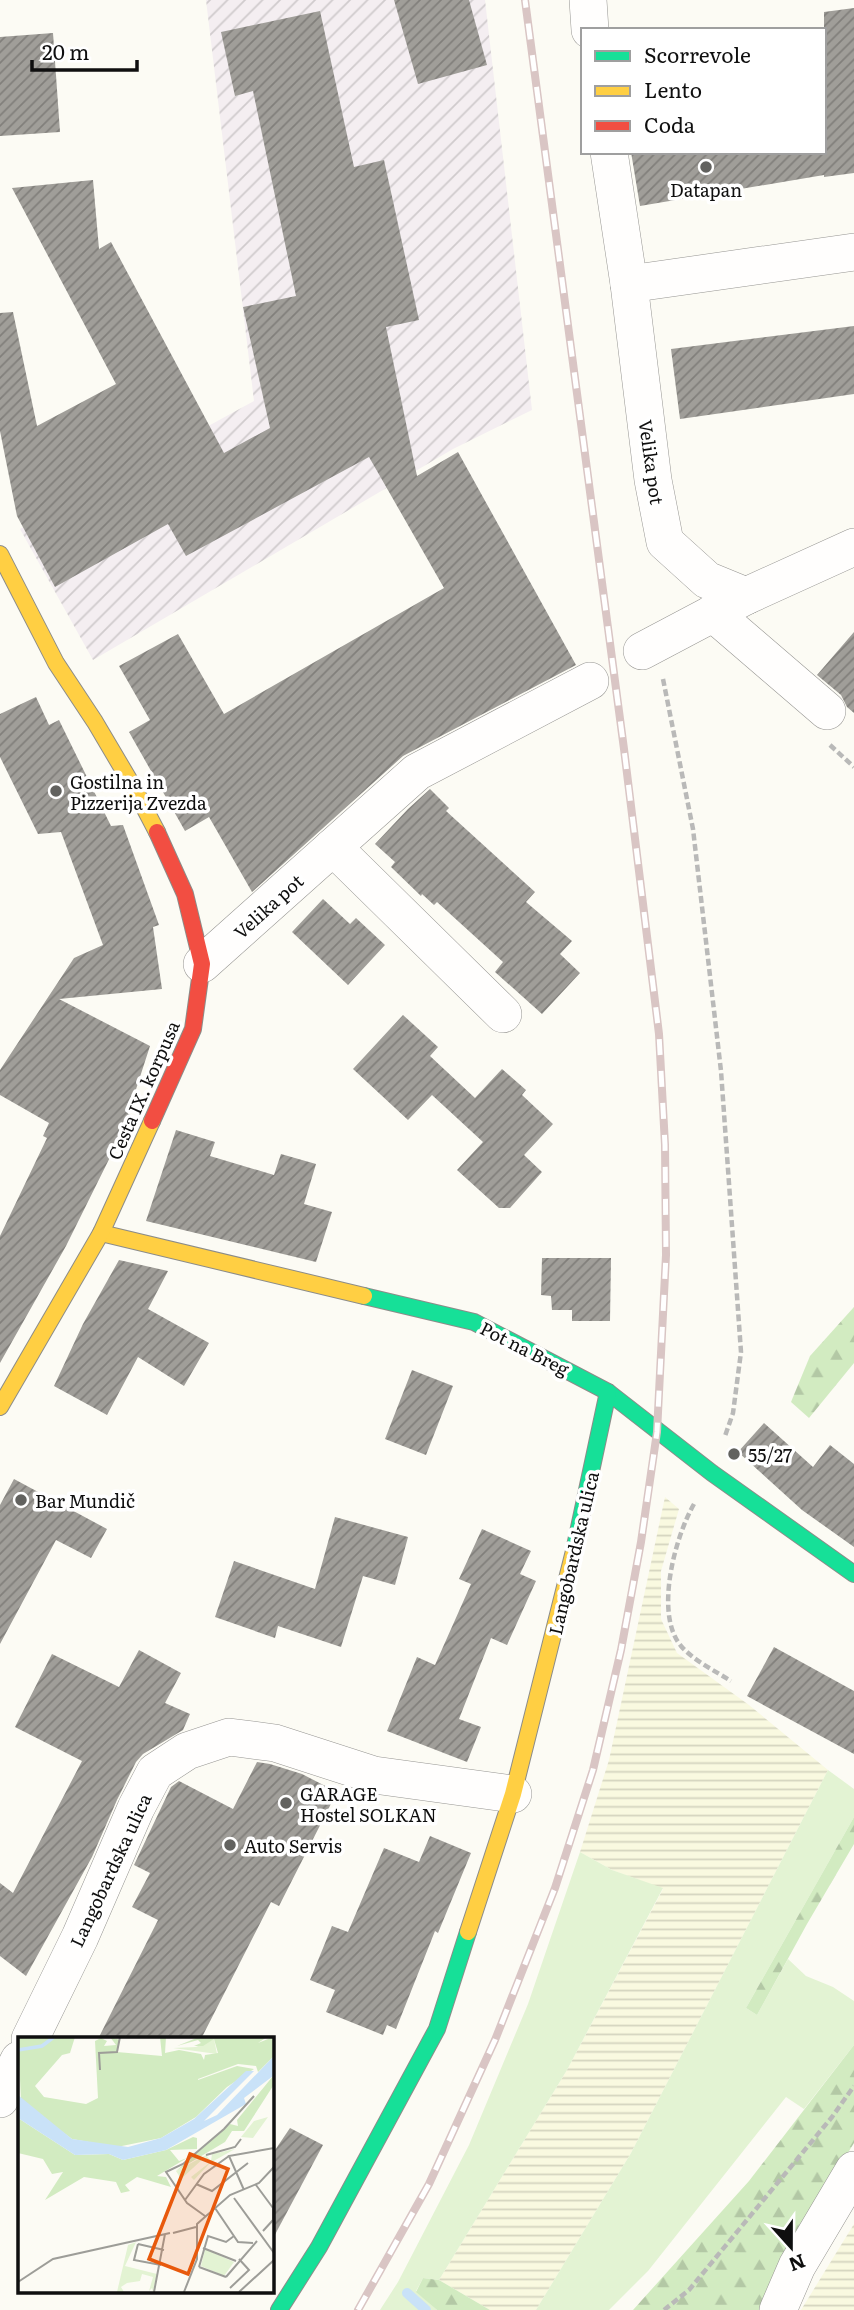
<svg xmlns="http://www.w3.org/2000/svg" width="854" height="2310" font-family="Literata,serif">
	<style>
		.industrial { fill: url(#industrial-furrows) }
		.farmland { fill: url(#farmland-rules) }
		.grass { fill: #e3f3d3 }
		.forest { fill: url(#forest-firs) }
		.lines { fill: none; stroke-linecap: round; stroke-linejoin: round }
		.stream { stroke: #c9e2f8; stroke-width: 10 }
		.building { fill: url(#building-hatch) }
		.street-casing { stroke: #969592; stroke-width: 38 }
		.fast-casing { stroke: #8c8c89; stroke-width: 18 }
		.slow-casing { stroke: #8c8c89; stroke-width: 18 }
		.jam-casing { stroke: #8c8c89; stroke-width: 18 }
		.path { stroke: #b9b9b8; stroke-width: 4.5; stroke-dasharray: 7 3.5; stroke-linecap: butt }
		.street { stroke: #fffefd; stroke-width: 37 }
		.fast { stroke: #16e098; stroke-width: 16 }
		.slow { stroke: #ffcf43; stroke-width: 16 }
		.jam { stroke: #f24e42; stroke-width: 16 }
		.rail-casing { stroke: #d9c5c4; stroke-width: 8 }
		.rail { stroke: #fff; stroke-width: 5; stroke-dasharray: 16; stroke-linecap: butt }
		.poi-dot { fill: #62625f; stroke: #fff; stroke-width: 2.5 }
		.labels { text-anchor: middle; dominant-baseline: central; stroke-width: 7; stroke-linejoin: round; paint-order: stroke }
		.poi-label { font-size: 18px; fill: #0f0f0f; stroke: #fff; text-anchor: start }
		.street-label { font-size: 18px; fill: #0f0f0f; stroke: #fff }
		.inset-river { fill: none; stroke: #c9e2f8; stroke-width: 3.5 }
		.inset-road { fill: none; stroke: #9d9d98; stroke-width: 2 }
		.view { fill: #e8590c; fill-opacity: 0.15; stroke: #e8590c; stroke-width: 3.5 }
		.inset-edge { fill: none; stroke: #0f0f0f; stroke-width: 3.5 }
	</style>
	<defs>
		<pattern id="industrial-furrows" width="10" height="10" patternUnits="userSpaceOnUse" patternTransform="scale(1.75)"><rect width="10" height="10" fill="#f4eef1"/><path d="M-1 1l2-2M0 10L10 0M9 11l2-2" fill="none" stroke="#d0cbcd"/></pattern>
		<pattern id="farmland-rules" width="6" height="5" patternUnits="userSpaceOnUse" patternTransform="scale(1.75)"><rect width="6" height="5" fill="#f9f9e0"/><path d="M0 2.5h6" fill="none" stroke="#d4d4bf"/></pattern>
		<pattern id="forest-firs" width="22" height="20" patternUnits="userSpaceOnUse" patternTransform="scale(1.75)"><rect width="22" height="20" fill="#d2ebc1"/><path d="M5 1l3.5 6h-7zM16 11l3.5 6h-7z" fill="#b3c8a5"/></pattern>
		<pattern id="building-hatch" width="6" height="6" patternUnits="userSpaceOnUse" patternTransform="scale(1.75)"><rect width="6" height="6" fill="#a09e99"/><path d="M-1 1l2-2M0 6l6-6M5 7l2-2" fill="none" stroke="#817f7b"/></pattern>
	</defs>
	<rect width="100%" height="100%" fill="#fcfbf4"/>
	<!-- industrial -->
	<polygon class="industrial" points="206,0 485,0 532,410 453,449 93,660 20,529 254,401"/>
	<!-- farmland -->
	<g class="farmland">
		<polygon points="665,1497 679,1509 661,1571 661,1619 677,1653 749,1705 828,1770 631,2153 536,2310 490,2310 439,2280 567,2070 663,1889 612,1870 580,1852 609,1760"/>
		<polygon points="854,2224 854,2310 801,2310"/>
	</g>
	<!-- grass -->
	<g class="grass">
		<polygon points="828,1770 854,1789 854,1817 746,2008 757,2015 788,1959 806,1976 833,1987 854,2001 854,2045 804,2109 786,2097 648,2271 609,2310 536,2310 631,2153"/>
		<polygon points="580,1852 612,1870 663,1888 567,2070 439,2280 423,2278 416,2291 437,2310 380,2310 398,2282 469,2145 528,2004"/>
	</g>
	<!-- forest -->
	<g class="forest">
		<polygon points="854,1307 854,1363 809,1418 791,1402 810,1356"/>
		<polygon points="854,1817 854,1844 807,1924 757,2015 746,2008"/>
		<polygon points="854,2045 854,2143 821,2196 763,2310 633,2310 749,2181"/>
		<polygon points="423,2278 439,2280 490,2310 437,2310 416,2292"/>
	</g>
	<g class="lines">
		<!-- stream -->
		<polyline class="stream" points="407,2293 426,2310"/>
	</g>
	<!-- building -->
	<g class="building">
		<polygon points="394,0 469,0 487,65 418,84"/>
		<polygon points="854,8 854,173 824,177 824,175 640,206 631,152 824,152 824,12"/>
		<polygon points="320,11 354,167 384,160 419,320 386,327 417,476 458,452 576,665 403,756 252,892 209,817 185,831 129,732 150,720 119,666 178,634 224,714 444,588 369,457 186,556 168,524 55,587 17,516 0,431 0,313 13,312 37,426 116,384 12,188 93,180 99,249 111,242 224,453 270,428 243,307 296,296 253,91 235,96 221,32"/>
		<polygon points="53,33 60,132 0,136 0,37"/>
		<polygon points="854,326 854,394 680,419 671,349"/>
		<polygon points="854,632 854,713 847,707 841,695 817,675"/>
		<polygon points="36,697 49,725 59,720 111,826 123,825 159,925 153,927 162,989 59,999 150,1046 128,1114 131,1115 129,1119 66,1246 0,1363 0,1236 47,1138 43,1136 49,1123 0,1095 0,1070 74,958 103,945 61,832 38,834 0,757 0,714"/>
		<polygon points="430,789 449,808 446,811 535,892 526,902 572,941 560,954 580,973 542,1014 495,972 503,962 437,902 434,905 422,894 421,896 391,867 395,862 375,844 408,809"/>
		<polygon points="323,899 350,924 356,918 385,945 348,985 292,932"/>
		<polygon points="403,1015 438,1047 430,1056 475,1098 502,1069 526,1090 522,1095 553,1124 524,1155 542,1172 510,1208 499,1208 457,1170 483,1142 432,1095 408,1120 353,1069"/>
		<polygon points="176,1130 215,1142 210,1156 274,1175 281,1154 316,1164 304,1204 332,1212 316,1262 146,1221"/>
		<polygon points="542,1258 611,1258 610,1321 572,1321 572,1310 552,1310 551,1296 541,1295"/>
		<polygon points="119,1260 168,1271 148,1309 209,1343 184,1386 138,1357 107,1415 54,1386 83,1324"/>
		<polygon points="412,1370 453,1386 426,1455 385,1439"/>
		<polygon points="764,1423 813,1467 830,1445 854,1464 854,1547 802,1510 738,1452"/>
		<polygon points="14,1479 107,1529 91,1558 56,1540 0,1644 0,1505"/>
		<polygon points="335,1517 408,1537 395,1585 363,1576 341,1647 278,1626 275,1638 215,1617 234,1561 315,1589"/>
		<polygon points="482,1529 531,1551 520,1574 536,1581 507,1645 491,1638 459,1719 481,1727 467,1762 387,1731 417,1657 435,1665 471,1584 459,1579"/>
		<polygon points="774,1647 854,1691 854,1754 747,1696"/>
		<polygon points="139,1650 181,1673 165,1703 190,1714 183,1730 143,1754 136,1762 117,1800 92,1857 26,1976 0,1956 0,1883 13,1893 82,1761 15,1727 52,1654 119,1687"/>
		<polygon points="257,1762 270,1764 302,1774 337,1792 279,1906 271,1902 201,2039 98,2039 158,1920 132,1907 150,1873 134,1865 171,1787 179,1781 233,1809"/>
		<polygon points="430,1836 471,1853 438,1933 435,1931 396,2029 387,2025 383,2035 326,2012 335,1990 310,1980 332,1926 348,1932 384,1848 419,1862"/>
		<polygon points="290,2128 323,2145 271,2242 271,2156"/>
	</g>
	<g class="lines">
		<defs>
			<g id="street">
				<polyline points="588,0 590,30"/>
				<polyline points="609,152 629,284 653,480 665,542 707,580 746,596"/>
				<polyline points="629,284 854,252"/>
				<polyline points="713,613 827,711"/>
				<polyline points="642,651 746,596 854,547"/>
				<polyline points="333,847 503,1014"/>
				<polyline points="202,964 417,772 590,681"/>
				<polyline points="30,2039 80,1937 136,1808 155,1772 187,1751 229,1737 275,1743 374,1775 513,1794"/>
				<polyline points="0,2099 19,2060"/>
				<polyline points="778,2310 797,2266 854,2170"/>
			</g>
			<g id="fast">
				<polyline points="364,1296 474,1322 608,1392 712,1473 854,1574"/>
				<polyline points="574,1551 608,1392"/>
				<polyline points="279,2310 319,2247 437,2029 468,1932"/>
			</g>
			<g id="slow">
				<polyline points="0,554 56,663 95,722 134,788 157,832"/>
				<polyline points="101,1233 364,1296"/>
				<polyline points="0,1407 101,1233 152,1121"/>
				<polyline points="468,1932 513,1794 574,1551"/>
			</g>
			<polyline id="jam" points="152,1121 193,1029 202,964 185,894 157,832"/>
		</defs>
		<!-- street casing -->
		<use href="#street" class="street-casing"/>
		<!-- fast casing -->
		<use href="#fast" class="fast-casing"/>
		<!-- slow casing -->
		<use href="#slow" class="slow-casing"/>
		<!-- jam casing -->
		<use href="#jam" class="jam-casing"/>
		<!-- path -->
		<g class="path">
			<polyline points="663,679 693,829 721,1071 741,1352 733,1413 725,1436"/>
			<polyline points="830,745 854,767"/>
			<path d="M 694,1504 C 675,1537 654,1614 681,1646 C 693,1660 715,1671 731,1681"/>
			<polyline points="664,2310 689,2290 832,2117 854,2086"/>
		</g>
		<!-- street -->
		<use href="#street" class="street"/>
		<!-- fast -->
		<use href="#fast" class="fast"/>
		<!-- slow -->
		<use href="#slow" class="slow"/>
		<!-- jam -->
		<use href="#jam" class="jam"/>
		<defs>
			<polyline id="rail" points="358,2310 429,2184 495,2040 555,1888 593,1770 621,1650 641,1542 657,1432 666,1255 665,1145 659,1034 624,749 525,0"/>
		</defs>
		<!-- rail casing -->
		<use href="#rail" class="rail-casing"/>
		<!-- rail -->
		<use href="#rail" class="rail"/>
	</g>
	<!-- markers -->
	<g class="poi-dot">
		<circle cx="706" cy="167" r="7"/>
		<circle cx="56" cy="791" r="7"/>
		<circle cx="734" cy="1454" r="7"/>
		<circle cx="21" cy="1500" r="7"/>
		<circle cx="286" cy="1803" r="7"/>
		<circle cx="230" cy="1845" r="7"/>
	</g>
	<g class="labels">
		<!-- poi labels -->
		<g class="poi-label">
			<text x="706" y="189" text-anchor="middle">Datapan</text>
			<text x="70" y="781">Gostilna in<tspan x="70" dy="21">Pizzerija Zvezda</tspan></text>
			<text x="748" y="1454">55/27</text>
			<text x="35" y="1500">Bar Mundič</text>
			<text x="300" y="1793">GARAGE<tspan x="300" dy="21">Hostel SOLKAN</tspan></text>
			<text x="244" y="1845">Auto Servis</text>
		</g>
		<!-- street labels -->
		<g class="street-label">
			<text transform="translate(652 462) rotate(82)">Velika pot</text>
			<text transform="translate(268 906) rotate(-42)">Velika pot</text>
			<text transform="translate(143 1090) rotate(-66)">Cesta IX. korpusa</text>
			<text transform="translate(525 1348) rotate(27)">Pot na Breg</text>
			<text transform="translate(573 1553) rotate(-77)">Langobardska ulica</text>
			<text transform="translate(110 1870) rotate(-65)">Langobardska ulica</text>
		</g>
	</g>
	<!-- overview -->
	<g transform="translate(18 2037)">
		<rect width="256" height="256" fill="#fcfbf4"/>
		<path d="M 196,2 L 199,17 L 155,11 L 178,10 ZM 250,80 L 235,101 L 223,100 L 236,84 ZM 217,112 L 192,126 L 176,143 L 173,140 L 191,126 L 187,120 L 163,142 L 158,134 L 188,118 L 193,124 L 194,117 ZM 118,205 L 107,229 L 139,237 L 135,255 L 134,251 L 131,254 L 135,240 L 124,237 L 122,244 L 109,246 L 103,250 L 106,255 L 99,255 L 110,208 Z" fill="#e3f3d3"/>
		<path d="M 0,0 L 57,0 L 52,16 L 44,18 L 17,49 L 26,60 L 68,67 L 80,61 L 77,4 L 83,1 L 89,4 L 86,9 L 98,8 L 92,0 L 102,3 L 99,15 L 144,19 L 142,0 L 148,0 L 147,16 L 161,13 L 183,17 L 186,23 L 187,18 L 200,16 L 196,2 L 185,9 L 176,9 L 183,6 L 180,3 L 159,9 L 181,0 L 249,0 L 240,6 L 255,0 L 255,20 L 240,35 L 238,29 L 220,27 L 180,42 L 181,32 L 180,43 L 219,29 L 236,32 L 209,50 L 178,80 L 143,101 L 99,110 L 54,102 L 3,64 ZM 255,39 L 255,49 L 226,94 L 214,94 L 207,105 L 158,134 L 212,87 L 220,89 L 219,83 ZM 0,81 L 57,118 L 91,117 L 105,123 L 148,113 L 175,100 L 179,101 L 179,112 L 152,113 L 161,124 L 169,121 L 139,139 L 148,140 L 153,150 L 119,140 L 107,148 L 112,154 L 103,156 L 98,145 L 66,140 L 27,163 L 45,135 L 34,137 L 25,122 L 0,116 Z" fill="#d2ebc1"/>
		<path d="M 187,212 L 216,225 L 206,239 L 183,229 Z" fill="#e3f3d3"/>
		<path d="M 255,20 L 255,39 L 226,61 L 228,67 L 148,113 L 105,123 L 91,117 L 57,118 L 0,81 L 0,58 L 54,102 L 110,110 L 143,101 L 176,82 L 228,34 L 236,34 L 186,84 L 199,78 Z" fill="#c9e2f8"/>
		<path class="inset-river" d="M 0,13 L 24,9 L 36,0"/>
		<path class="inset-road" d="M 82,33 L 81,16 L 99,15 L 102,0M 188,118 L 217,110 L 223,102M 178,147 L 194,154 L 230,126M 238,148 L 255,171 L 255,183 L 245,194M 226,153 L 211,119 L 256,111M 216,161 L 256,216M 167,163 L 186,137 L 211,119M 197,171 L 220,205 L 235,206M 187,179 L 169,166 L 148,135 L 165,127 L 206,92 L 236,59M 155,196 L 178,190M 120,207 L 116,223 L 143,228M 120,207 L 146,213M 185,211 L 218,224M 181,230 L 190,199 L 208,205 L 216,199M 181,230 L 208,240M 208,240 L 239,204M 0,245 L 35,222 L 152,196M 212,251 L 231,233 L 221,222M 136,255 L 147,197M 166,255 L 179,222 L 179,187 L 212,158 L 241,146 L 256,130M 221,255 L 256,223"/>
		<path class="view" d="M 172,117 L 210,132 L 170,237 L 131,222 Z"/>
		<rect width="256" height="256" class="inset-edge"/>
	</g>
	<!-- legend -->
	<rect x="581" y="28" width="245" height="126" fill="#ffffff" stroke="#9f9f9f" stroke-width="2"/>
	<rect x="595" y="51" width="35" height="10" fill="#16e098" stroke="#9f9f9f" stroke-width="2"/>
	<text x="644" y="63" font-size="21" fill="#0f0f0f">Scorrevole</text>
	<rect x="595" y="86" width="35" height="10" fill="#ffcf43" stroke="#9f9f9f" stroke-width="2"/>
	<text x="644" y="98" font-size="21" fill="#0f0f0f">Lento</text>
	<rect x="595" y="121" width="35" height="10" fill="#f24e42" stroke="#9f9f9f" stroke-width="2"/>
	<text x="644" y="133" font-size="21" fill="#0f0f0f">Coda</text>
	<!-- north arrow -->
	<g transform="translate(791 2247) rotate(159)" stroke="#ffffff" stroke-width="5" paint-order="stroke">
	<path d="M0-5L12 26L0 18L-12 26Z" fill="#0f0f0f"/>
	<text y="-10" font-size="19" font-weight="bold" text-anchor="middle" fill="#0f0f0f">N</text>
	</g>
	<!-- scale -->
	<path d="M32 60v10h105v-10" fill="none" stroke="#0f0f0f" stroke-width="3.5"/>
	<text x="42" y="60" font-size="21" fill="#0f0f0f" stroke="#ffffff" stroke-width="5" paint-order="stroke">20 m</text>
</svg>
